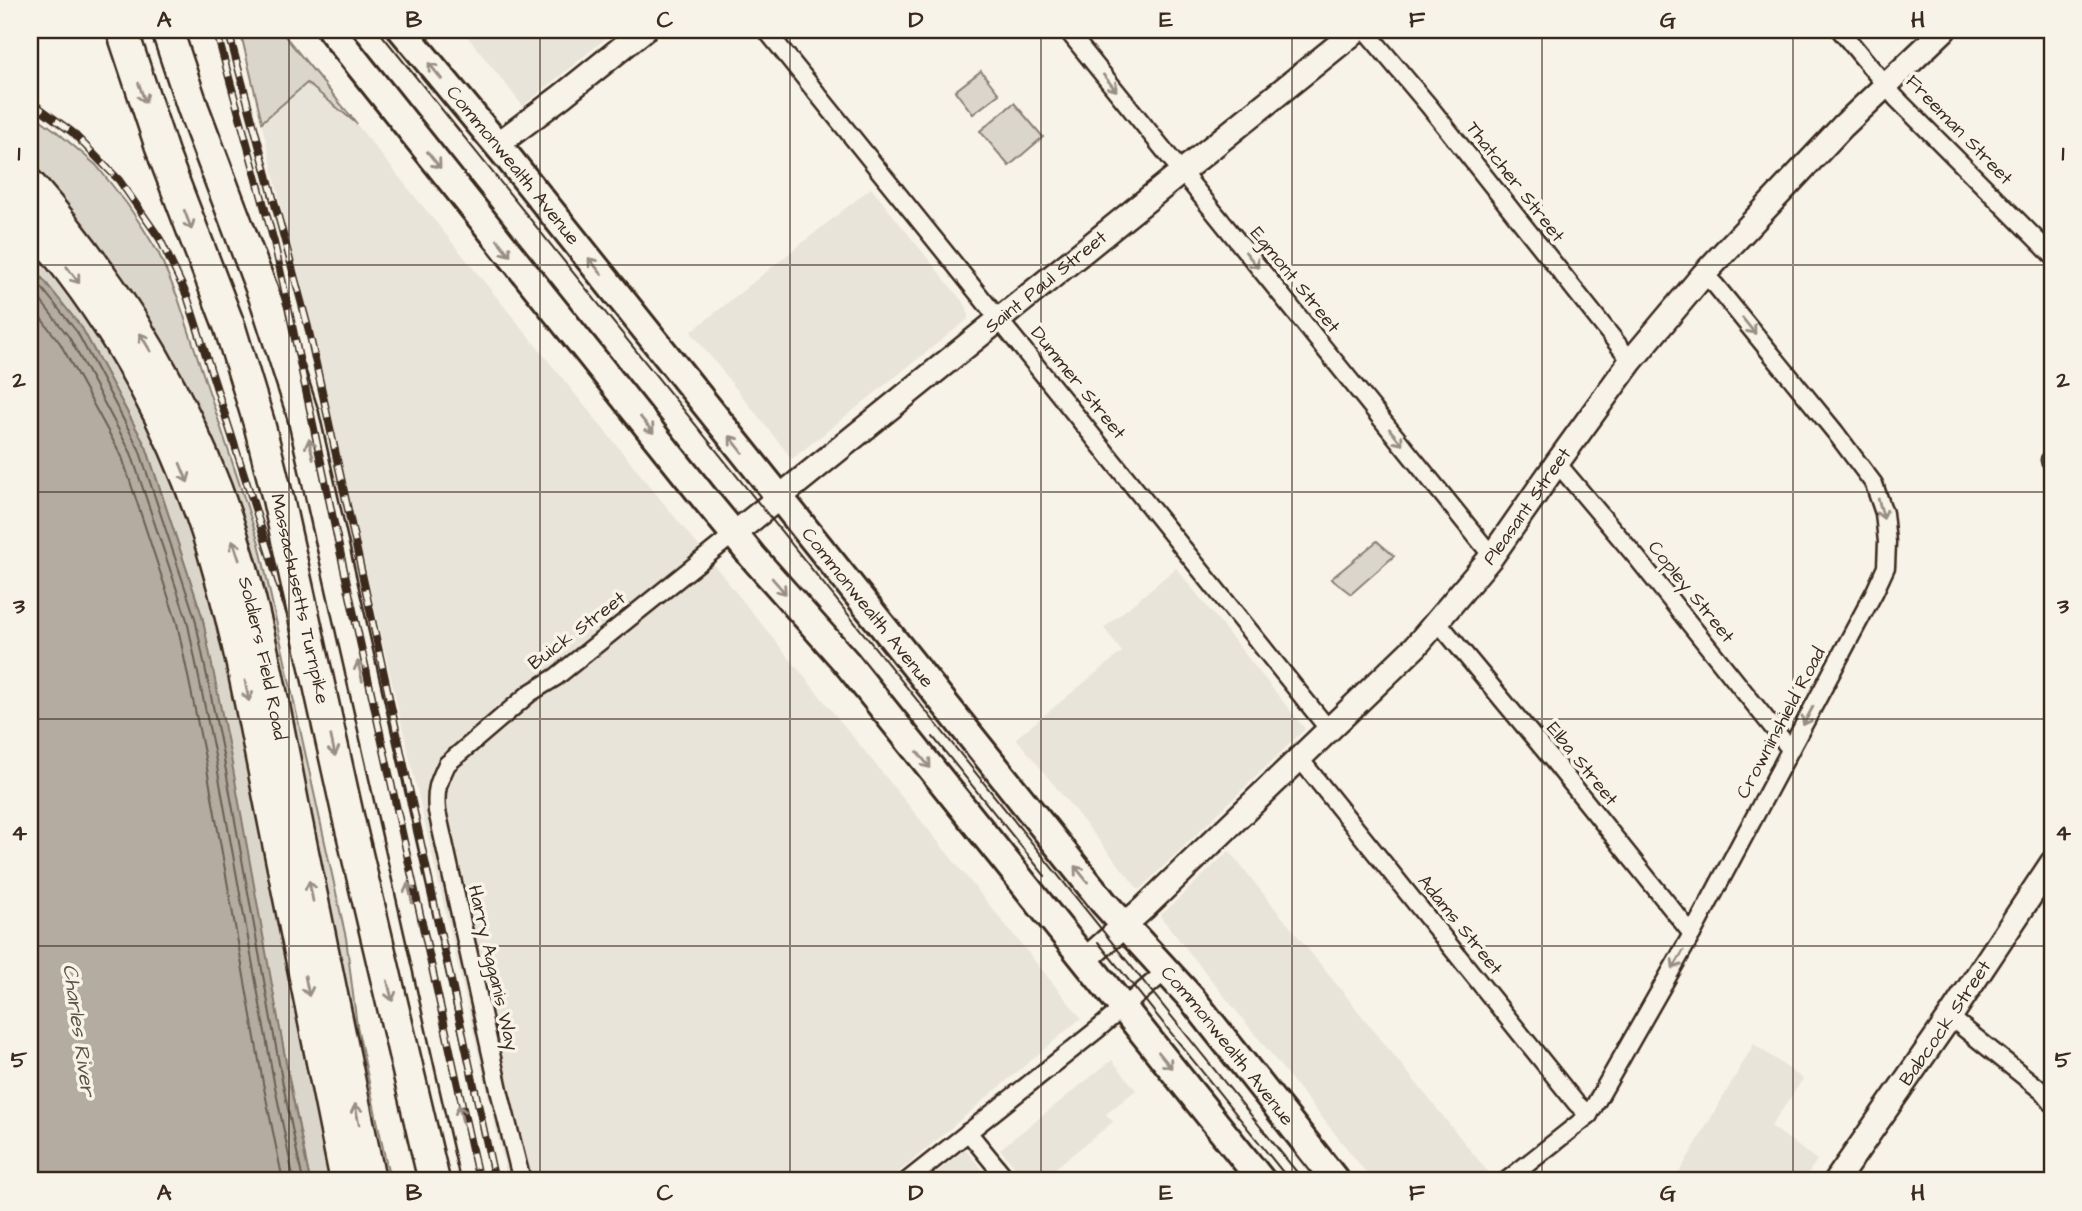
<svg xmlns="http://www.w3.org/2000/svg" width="2082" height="1211" font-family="'Architects Daughter',sans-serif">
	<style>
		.built { fill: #e9e4d9 }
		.green { fill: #dbd6cb; stroke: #8b8074; stroke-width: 2 }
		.water { fill: #b4aca0; stroke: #84786c; stroke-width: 2 }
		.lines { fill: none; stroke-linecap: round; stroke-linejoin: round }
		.shore { stroke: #6b5e52; stroke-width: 2 }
		.street-casing { stroke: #3b2a1e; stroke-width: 21 }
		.secondary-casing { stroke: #3b2a1e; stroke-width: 28 }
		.primary-casing { stroke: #3b2a1e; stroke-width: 32 }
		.highway-casing { stroke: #3b2a1e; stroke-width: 35 }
		.street { stroke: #f7f3e8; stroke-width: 16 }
		.secondary { stroke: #f7f3e8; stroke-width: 23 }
		.primary { stroke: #f7f3e8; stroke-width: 26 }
		.highway { stroke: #f7f3e8; stroke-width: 30 }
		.tram { stroke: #3b2a1e; stroke-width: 2 }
		.rail-casing { stroke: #3b2a1e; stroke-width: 8 }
		.rail { stroke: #f7f3e8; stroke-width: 5; stroke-dasharray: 16; stroke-linecap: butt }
		.highway-bridge-casing { stroke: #3b2a1e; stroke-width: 35; stroke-linecap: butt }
		.highway-bridge { stroke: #f7f3e8; stroke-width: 30 }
		.oneway { stroke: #998e83 }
		.grid { fill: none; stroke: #3b2a1e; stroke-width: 2; stroke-opacity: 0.55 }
		.labels { text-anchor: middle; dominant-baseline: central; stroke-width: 7; stroke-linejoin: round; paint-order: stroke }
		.street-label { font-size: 19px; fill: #3b2a1e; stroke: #f7f3e8 }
		.water-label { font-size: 21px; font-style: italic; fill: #5f5145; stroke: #f7f3e8 }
		.neatline { fill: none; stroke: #3b2a1e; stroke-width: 2.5 }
		.grid-label { font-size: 23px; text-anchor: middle; font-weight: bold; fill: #3b2a1e }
	</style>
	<rect width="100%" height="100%" fill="#f7f3e8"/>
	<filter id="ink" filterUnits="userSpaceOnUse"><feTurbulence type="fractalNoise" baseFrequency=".0143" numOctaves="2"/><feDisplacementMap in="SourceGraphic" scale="14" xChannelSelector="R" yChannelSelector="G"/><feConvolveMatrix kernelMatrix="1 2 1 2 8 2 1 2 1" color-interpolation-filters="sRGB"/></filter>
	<g filter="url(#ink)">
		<!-- built -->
		<g class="built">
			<polygon points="240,30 280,30 1081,1018 888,1181 508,1181"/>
			<polygon points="462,30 616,30 523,106"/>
			<polygon points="871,188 967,307 968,319 792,459 691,332"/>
			<polygon points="1176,568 1305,729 1139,890 1016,738 1122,652 1104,628"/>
			<polygon points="1229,851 1488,1172 1476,1181 1373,1181 1160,916"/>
			<polygon points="1754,1044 1803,1079 1771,1126 1817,1160 1803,1181 1667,1181 1680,1171"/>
			<polygon points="1112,1060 1136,1090 1106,1114 1113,1122 1039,1181 1026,1181 1000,1149"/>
			<polygon points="965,1149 992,1181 926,1181"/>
		</g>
		<!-- green -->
		<g class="green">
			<polygon points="240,30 280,30 357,124 307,83 262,122"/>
			<polygon points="981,71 999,94 973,114 955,91"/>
			<polygon points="1014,103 1043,137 1009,166 980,131"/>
			<polygon points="30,112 56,131 96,165 127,204 143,228 159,254 178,298 259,543 346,938 357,1026 390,1181 310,1181 289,1079 202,616 146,447 82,328 30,263"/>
			<polygon points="1377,541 1394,556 1351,594 1331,579"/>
		</g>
		<!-- water -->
		<polygon class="water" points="30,263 82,328 146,447 202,616 231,758 289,1079 310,1181 30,1181"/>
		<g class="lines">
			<!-- shore -->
			<g class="shore">
				<polyline points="30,273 77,332 139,449 195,618 224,760 282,1080 303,1181"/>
				<polyline points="30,287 69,337 131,453 187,620 216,761 274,1082 294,1181"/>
				<polyline points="30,304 60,343 122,457 177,623 206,763 263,1083 283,1181"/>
			</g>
			<defs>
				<g id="street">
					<polyline points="766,30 1330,731"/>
					<polyline points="1067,30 1492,556"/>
					<polyline points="1365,30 1429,106 1631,361"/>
					<polyline points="1840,30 1896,98 2052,255"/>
					<polyline points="2050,460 2052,458"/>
					<polyline points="1557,463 1637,558 1790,749"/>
					<polyline points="1438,622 1555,763 1692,934"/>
					<polyline points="1300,759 1576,1103 1589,1115"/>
					<polyline points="1950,1017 2042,1091 2052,1103"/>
					<polyline points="968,1132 1008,1181"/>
					<path d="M 522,1181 L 500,1094 L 437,811 C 435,790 438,783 447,764 L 530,693 L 556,677 L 734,534"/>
					<polyline points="907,1181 1098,1029 1167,970"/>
					<polyline points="1506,1181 1589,1115 1692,934 1875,591 1886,567 1887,542 1884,513 1874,484 1835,432 1716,286 1704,274"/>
				</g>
				<g id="secondary">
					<polyline points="498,144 562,96 644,30"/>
					<path id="s1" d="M 734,534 L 1357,30"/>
					<path id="s2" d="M 1085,960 L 1145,907 L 1416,646 L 1492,556 L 1557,463 L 1631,361 L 1704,274 L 1843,126 L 1944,30"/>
					<path id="s3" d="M 1836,1181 L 1950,1017 L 2052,863"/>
				</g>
				<g id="primary">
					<polyline points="331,30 706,500 752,556 846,662 1262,1181"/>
					<path id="s4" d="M 402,30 L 510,160 L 1104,903 L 1192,999 L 1336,1181"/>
				</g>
				<g id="highway">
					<polyline points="122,30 164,156"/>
					<polyline points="167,30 193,108 266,301 303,415 477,1181"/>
					<path id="s5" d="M 30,185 C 125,294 200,421 240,561 C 264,646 279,732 296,818 C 321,939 346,1060 370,1181"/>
					<path d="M 30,222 C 117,320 183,442 218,569 C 242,652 257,738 274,823 C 298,942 322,1062 346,1181"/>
				</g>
			</defs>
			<!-- street casing -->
			<use href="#street" class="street-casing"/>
			<!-- secondary casing -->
			<use href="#secondary" class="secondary-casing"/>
			<!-- primary casing -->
			<use href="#primary" class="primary-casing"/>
			<!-- highway casing -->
			<use href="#highway" class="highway-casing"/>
			<!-- street -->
			<use href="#street" class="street"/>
			<!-- secondary -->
			<use href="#secondary" class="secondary"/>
			<!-- primary -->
			<use href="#primary" class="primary"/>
			<!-- highway -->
			<use href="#highway" class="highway"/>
			<!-- tram -->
			<g class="tram">
				<polyline points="378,30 1304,1181"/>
				<polyline points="933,737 1045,876"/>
				<polyline points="1098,942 1290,1181"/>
			</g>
			<defs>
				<g id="rail">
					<polyline points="216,30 274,242 285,292 338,542 479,1181"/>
					<polyline points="228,30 308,327 495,1181"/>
					<polyline points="30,101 72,132 119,180 160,239 187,296 282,593 321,701 357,818 440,1181"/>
				</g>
			</defs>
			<!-- rail casing -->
			<use href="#rail" class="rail-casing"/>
			<!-- rail -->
			<use href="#rail" class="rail"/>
			<defs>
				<g id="highway-bridge">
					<path id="s6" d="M 164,156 L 230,328 L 259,423 L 278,499 L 348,816 L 434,1181"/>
				</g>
			</defs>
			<!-- highway-bridge casing -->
			<use href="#highway-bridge" class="highway-bridge-casing"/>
			<!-- highway-bridge -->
			<use href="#highway-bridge" class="highway-bridge"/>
		</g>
		<!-- one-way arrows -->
		<defs><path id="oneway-shaft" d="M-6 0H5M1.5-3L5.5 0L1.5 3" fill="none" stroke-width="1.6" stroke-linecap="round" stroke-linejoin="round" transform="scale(1.75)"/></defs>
		<g class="oneway">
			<use href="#oneway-shaft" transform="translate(435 71) rotate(-129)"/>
			<use href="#oneway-shaft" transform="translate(1110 83) rotate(51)"/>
			<use href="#oneway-shaft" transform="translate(142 93) rotate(71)"/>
			<use href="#oneway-shaft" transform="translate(434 160) rotate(51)"/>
			<use href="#oneway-shaft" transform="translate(188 220) rotate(69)"/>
			<use href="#oneway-shaft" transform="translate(504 248) rotate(51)"/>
			<use href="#oneway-shaft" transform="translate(1252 260) rotate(51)"/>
			<use href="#oneway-shaft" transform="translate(595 266) rotate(-129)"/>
			<use href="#oneway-shaft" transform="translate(73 275) rotate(53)"/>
			<use href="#oneway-shaft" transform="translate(1749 326) rotate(51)"/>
			<use href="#oneway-shaft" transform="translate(145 342) rotate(-121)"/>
			<use href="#oneway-shaft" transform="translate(647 425) rotate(51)"/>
			<use href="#oneway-shaft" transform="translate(1396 437) rotate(51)"/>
			<use href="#oneway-shaft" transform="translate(736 444) rotate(-128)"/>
			<use href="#oneway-shaft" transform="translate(311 449) rotate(-103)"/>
			<use href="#oneway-shaft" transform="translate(184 473) rotate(68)"/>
			<use href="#oneway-shaft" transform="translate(1881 509) rotate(75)"/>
			<use href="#oneway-shaft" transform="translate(236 550) rotate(-108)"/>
			<use href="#oneway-shaft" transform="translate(779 586) rotate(49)"/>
			<use href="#oneway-shaft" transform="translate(360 671) rotate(-103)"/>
			<use href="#oneway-shaft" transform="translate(247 691) rotate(79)"/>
			<use href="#oneway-shaft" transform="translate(1808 716) rotate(118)"/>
			<use href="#oneway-shaft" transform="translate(333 746) rotate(78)"/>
			<use href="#oneway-shaft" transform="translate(924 760) rotate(51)"/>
			<use href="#oneway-shaft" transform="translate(1081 874) rotate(-129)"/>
			<use href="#oneway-shaft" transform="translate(311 891) rotate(-101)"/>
			<use href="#oneway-shaft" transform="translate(410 893) rotate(-103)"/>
			<use href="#oneway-shaft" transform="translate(1678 960) rotate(120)"/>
			<use href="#oneway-shaft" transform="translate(307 986) rotate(79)"/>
			<use href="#oneway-shaft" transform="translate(390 991) rotate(76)"/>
			<use href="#oneway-shaft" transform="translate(1165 1060) rotate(51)"/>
			<use href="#oneway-shaft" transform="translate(357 1114) rotate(-101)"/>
			<use href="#oneway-shaft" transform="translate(461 1115) rotate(-103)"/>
		</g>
	</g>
	<!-- grid -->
	<path class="grid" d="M 289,30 L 289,1181M 540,30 L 540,1181M 790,30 L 790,1181M 1041,30 L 1041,1181M 1292,30 L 1292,1181M 1542,30 L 1542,1181M 1793,30 L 1793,1181M 30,265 L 2052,265M 30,492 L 2052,492M 30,719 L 2052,719M 30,946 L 2052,946"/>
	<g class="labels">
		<!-- street labels -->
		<g class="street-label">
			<text transform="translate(1959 130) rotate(46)">Freeman Street</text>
			<text stroke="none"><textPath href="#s4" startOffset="175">Commonwealth Avenue</textPath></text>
			<text transform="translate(1515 182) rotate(52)">Thatcher Street</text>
			<text transform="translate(1295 280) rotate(51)">Egmont Street</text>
			<text stroke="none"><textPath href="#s1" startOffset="401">Saint Paul Street</textPath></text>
			<text transform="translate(1078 383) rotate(51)">Dummer Street</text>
			<text stroke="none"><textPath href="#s2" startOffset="635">Pleasant Street</textPath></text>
			<text transform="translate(1691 592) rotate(51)">Copley Street</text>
			<text stroke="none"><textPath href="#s6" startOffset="464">Massachusetts Turnpike</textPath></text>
			<text stroke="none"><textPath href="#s4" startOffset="742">Commonwealth Avenue</textPath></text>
			<text transform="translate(577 631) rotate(-37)">Buick Street</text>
			<text stroke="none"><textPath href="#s5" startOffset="534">Soldiers Field Road</textPath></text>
			<text transform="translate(1781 723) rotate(-62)">Crowninshield Road</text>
			<text transform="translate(1582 764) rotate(51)">Elba Street</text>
			<text transform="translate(1460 925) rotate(51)">Adams Street</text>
			<text transform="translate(493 968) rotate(77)">Harry Agganis Way</text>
			<text stroke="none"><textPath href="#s3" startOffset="192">Babcock Street</textPath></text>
			<text stroke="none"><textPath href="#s4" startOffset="1309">Commonwealth Avenue</textPath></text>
		</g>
		<!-- water labels -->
		<g class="water-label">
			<text transform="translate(79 1030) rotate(82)">Charles River</text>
		</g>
	</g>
	<!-- margin -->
	<rect width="2082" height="1211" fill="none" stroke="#f7f3e8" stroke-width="77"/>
	<rect x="38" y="38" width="2006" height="1134" class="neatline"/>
	<g class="grid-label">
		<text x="164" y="27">A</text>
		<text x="414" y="27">B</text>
		<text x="665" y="27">C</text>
		<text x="916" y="27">D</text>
		<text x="1166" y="27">E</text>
		<text x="1417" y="27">F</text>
		<text x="1668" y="27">G</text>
		<text x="1918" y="27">H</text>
		<text x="19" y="160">1</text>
		<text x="2063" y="160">1</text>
		<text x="19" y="387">2</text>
		<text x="2063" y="387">2</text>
		<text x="19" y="613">3</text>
		<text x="2063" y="613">3</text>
		<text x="19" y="840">4</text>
		<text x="2063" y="840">4</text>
		<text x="19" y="1067">5</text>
		<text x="2063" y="1067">5</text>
		<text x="164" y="1200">A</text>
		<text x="414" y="1200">B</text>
		<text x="665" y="1200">C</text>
		<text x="916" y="1200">D</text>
		<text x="1166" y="1200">E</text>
		<text x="1417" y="1200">F</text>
		<text x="1668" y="1200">G</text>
		<text x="1918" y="1200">H</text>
	</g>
</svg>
